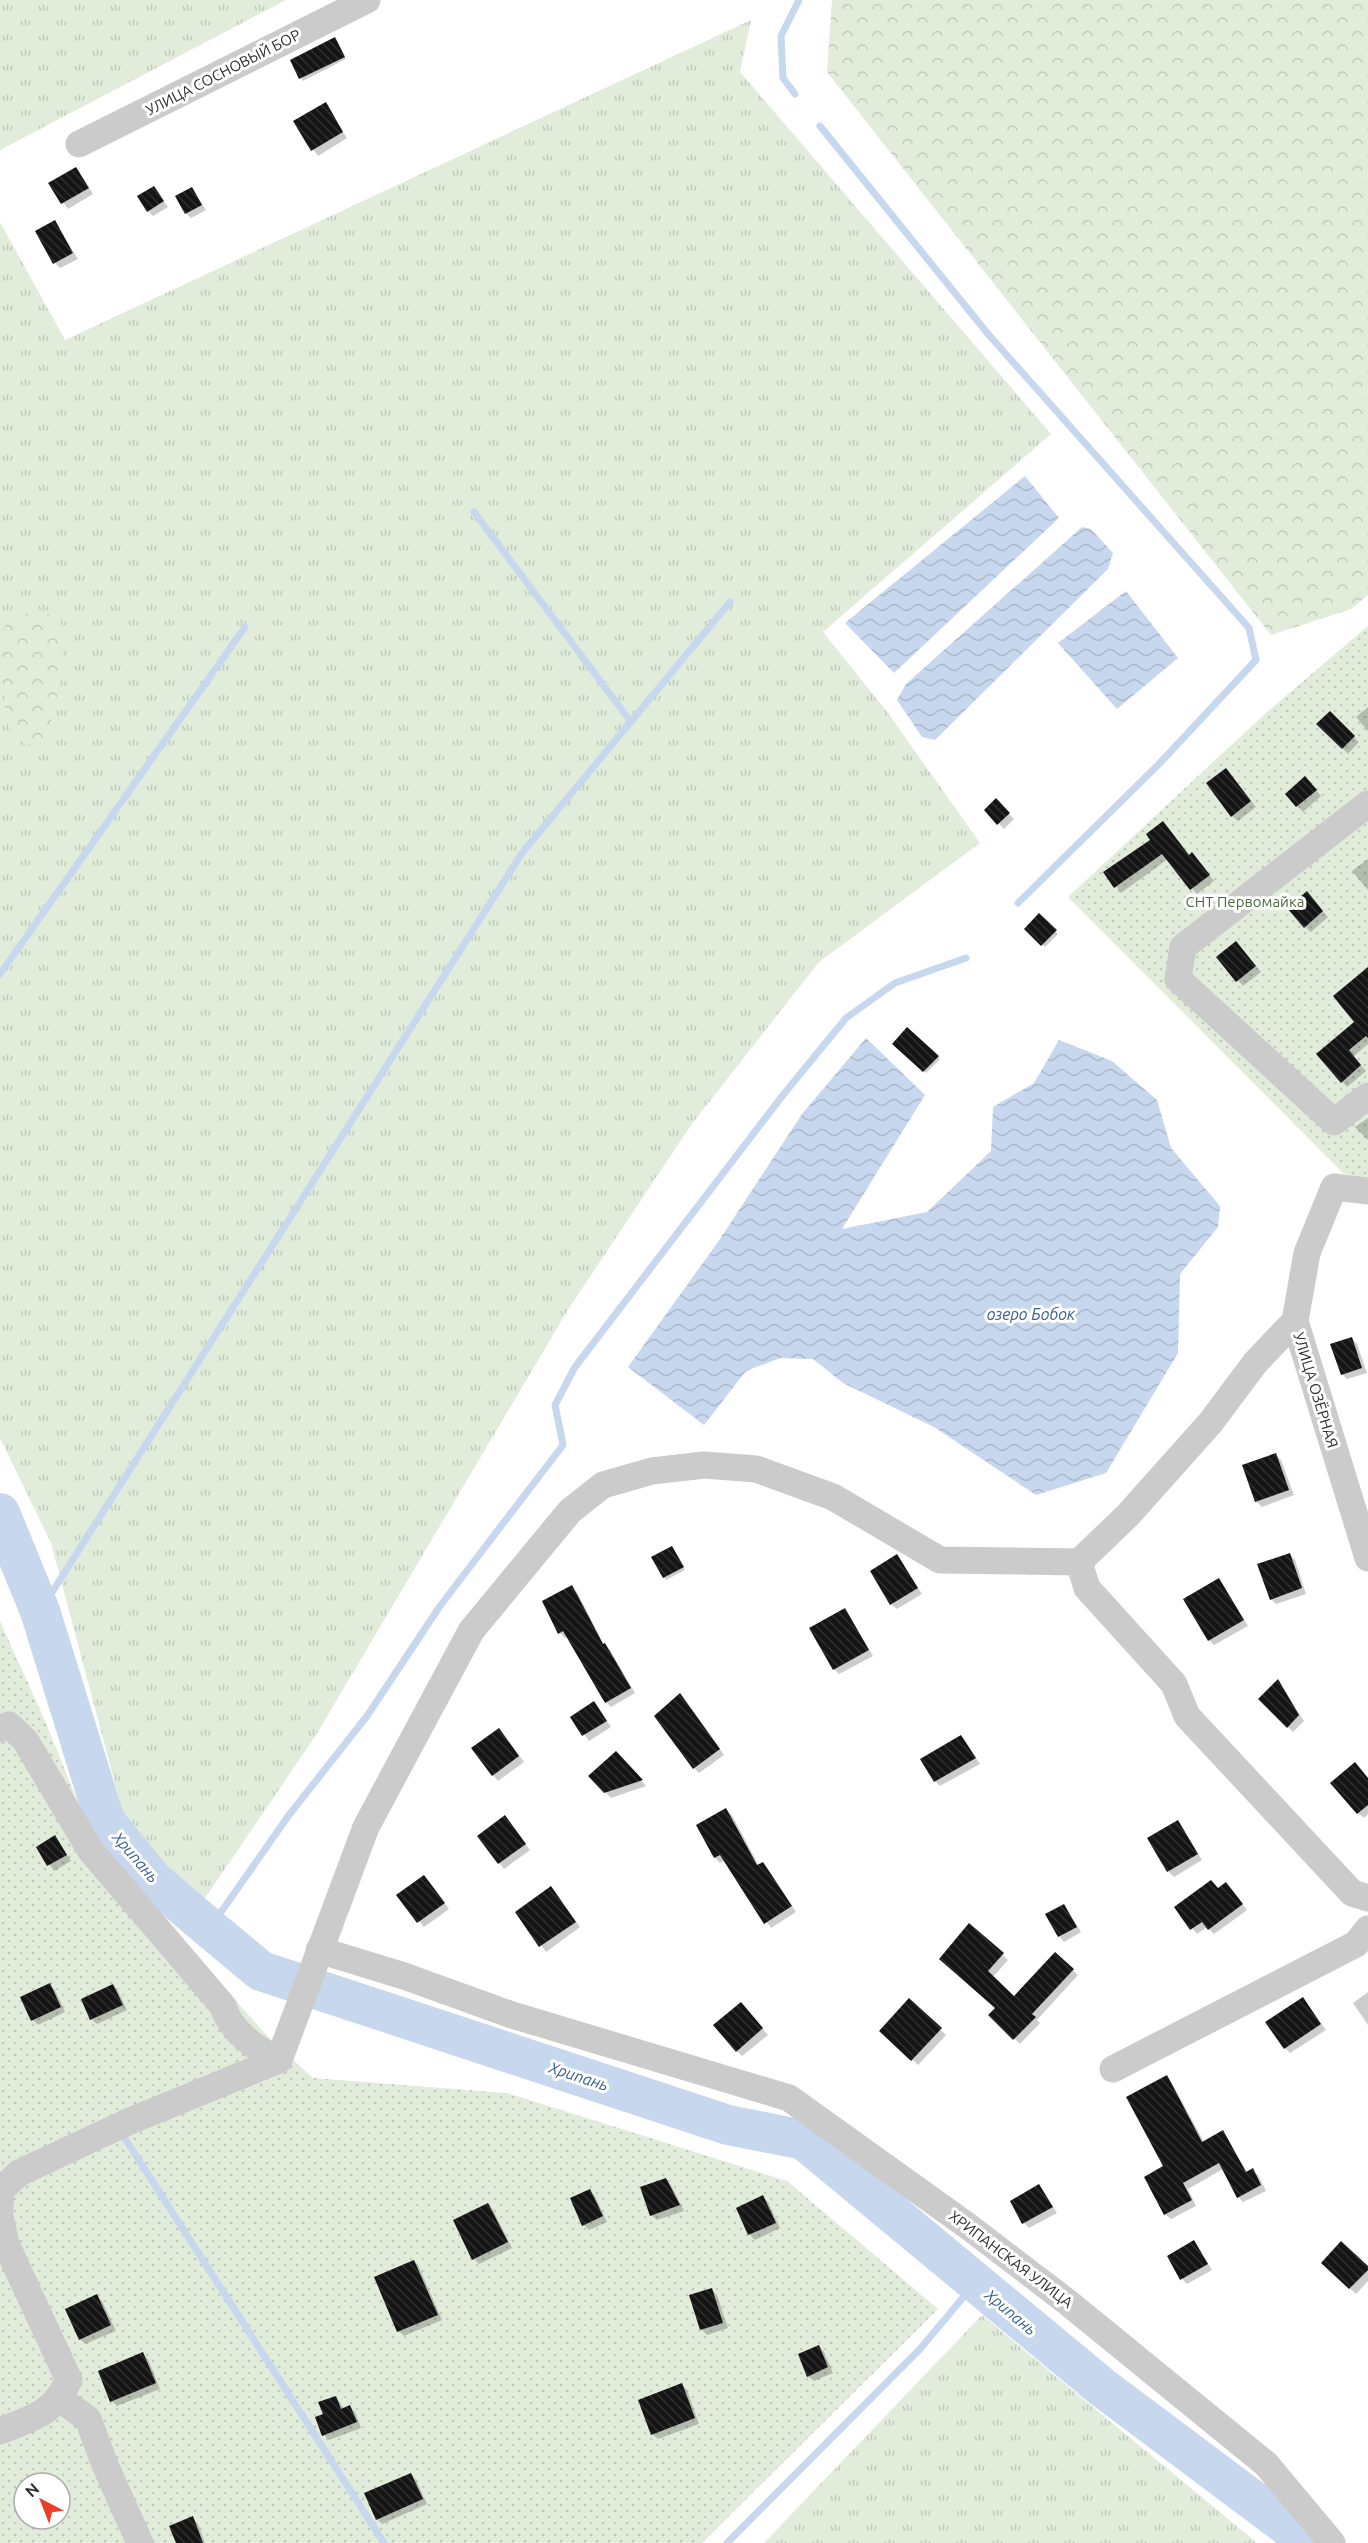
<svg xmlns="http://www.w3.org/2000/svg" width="1368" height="2543" font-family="Ubuntu,sans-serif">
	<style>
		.grass { fill: url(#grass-tufts) }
		.forest { fill: url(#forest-crowns) }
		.garden { fill: url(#garden-dots); fill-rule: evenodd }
		.water { fill: url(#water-waves) }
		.shadow { fill: #0003 }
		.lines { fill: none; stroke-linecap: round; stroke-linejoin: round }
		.stream { stroke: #c7d7ed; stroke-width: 7 }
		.river { stroke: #c7d7ed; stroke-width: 40 }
		.building { fill: url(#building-back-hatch) }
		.minor { stroke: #cbcbcb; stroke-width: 27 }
		.labels { text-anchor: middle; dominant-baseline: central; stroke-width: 6; stroke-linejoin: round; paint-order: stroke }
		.street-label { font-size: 15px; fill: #2e2e2e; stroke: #fff }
		.park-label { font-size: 15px; fill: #486b3a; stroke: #fff }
		.water-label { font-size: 16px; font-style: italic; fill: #396093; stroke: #fff }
	</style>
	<defs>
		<pattern id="grass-tufts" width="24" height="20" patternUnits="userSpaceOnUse" patternTransform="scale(1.5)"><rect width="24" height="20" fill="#e1ecdb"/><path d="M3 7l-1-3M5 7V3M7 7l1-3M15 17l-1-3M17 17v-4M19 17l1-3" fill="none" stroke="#c1cbbc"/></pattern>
		<pattern id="forest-crowns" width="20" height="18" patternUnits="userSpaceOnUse" patternTransform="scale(1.5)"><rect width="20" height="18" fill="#e1ecdb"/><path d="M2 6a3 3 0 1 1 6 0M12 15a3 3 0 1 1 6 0" fill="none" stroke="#c1cbbc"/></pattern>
		<pattern id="garden-dots" width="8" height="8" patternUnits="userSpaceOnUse" patternTransform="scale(1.5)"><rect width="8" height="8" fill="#e1ecdb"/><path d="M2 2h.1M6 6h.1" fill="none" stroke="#c1cbbc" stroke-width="1.8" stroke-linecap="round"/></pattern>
		<pattern id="water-waves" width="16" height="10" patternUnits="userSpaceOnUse" patternTransform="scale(1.5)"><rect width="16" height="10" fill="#c7d7ed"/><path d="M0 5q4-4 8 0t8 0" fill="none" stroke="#abb9cc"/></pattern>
		<pattern id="building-back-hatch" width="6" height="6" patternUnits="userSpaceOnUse" patternTransform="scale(1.5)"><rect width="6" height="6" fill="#151515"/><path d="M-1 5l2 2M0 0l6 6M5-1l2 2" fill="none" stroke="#2f2f2f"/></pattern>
	</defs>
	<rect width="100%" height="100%" fill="#fff"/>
	<!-- grass -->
	<g class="grass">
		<polygon points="0,0 286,0 0,150"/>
		<polygon points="751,20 740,72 1051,434 823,632 888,713 980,843 819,962 691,1125 569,1308 316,1735 201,1904 127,1829 51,1543 0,1438 0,222 65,340"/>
		<polygon points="982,2315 1257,2543 764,2543"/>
	</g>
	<!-- forest -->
	<g class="forest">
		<polygon points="832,0 1368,0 1368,595 1351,609 1271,635 827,72"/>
		<path d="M 41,610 L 61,622 L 63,671 L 47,740 L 26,745 C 21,740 13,734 10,728 C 3,714 0,644 2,631 C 10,616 26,613 41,610 Z"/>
	</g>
	<!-- garden -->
	<g class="garden">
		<polygon points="1368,626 1368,1179 1344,1174 1068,897 1267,712"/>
		<path d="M 0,1621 L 45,1721 L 94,1842 L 270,2039 L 313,2078 L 507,2093 L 787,2181 L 938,2309 L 702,2543 L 0,2543 ZM 24,2483 L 60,2483 L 60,2519 L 24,2519 Z"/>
	</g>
	<!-- water -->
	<g class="water">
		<polygon points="1025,476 1059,518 894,673 845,623"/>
		<polygon points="1082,527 1091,529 1113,553 1108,569 935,740 922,737 897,700 906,684"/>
		<polygon points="1126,591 1178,658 1117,709 1058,643"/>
		<polygon points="866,1038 925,1095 842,1229 927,1212 991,1151 993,1107 1034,1083 1059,1040 1112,1061 1157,1100 1171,1148 1220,1206 1218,1227 1180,1274 1178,1353 1106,1473 1036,1495 934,1427 843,1383 813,1359 780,1358 746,1371 704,1425 628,1367 718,1242 802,1114"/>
	</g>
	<!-- shadow -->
	<g class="shadow">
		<polygon points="337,41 346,59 303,81 292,61"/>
		<polygon points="325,104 347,138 318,156 295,122"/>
		<polygon points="76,168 93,194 68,209 50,184"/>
		<polygon points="154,188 168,207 153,216 148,211"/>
		<polygon points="192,188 206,210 191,218 186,213"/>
		<polygon points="55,222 78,259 60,268 55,263"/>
		<polygon points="1368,707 1368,731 1356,717"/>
		<polygon points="1330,713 1359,742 1348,754 1318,724"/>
		<polygon points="1231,775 1256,807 1238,821 1232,816"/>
		<polygon points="1310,783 1321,796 1303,812 1287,794"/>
		<polygon points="996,801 1014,819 1004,829 986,810"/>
		<polygon points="1153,840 1197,860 1214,881 1197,894 1168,859 1121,893 1105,872"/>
		<polygon points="1368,859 1368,890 1352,871"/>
		<polygon points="1312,899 1328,917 1311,932 1305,927"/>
		<polygon points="1039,915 1058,934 1045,947 1026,929"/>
		<polygon points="1241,948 1261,972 1243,986 1218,958"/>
		<polygon points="1368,969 1368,1044 1353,1057 1366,1071 1347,1087 1318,1054 1356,1022"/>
		<polygon points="907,1029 940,1059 926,1073 894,1044"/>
		<polygon points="1368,1118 1368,1140 1355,1127"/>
		<polygon points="1352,1339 1357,1344 1367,1373 1347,1379 1342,1374"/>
		<polygon points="1275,1454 1281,1460 1294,1495 1262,1507 1256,1501"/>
		<polygon points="674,1550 685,1570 666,1580 664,1577"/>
		<polygon points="1289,1554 1295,1560 1306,1594 1276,1604 1271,1599"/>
		<polygon points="897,1556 922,1594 897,1609 891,1604"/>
		<polygon points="1219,1580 1248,1626 1214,1645 1209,1640"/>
		<polygon points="572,1587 577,1592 604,1645 610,1650 635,1693 611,1707 606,1702 568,1636 565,1638 560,1633"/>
		<polygon points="845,1610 873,1656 839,1674 834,1669"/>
		<polygon points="1278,1681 1304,1721 1293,1732 1260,1699"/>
		<polygon points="685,1701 724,1755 699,1773 694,1768"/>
		<polygon points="594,1703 611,1727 589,1741 572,1717"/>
		<polygon points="504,1735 524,1762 498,1781 473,1749"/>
		<polygon points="961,1736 980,1764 940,1786 935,1781"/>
		<polygon points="621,1758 646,1786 611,1798 590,1776"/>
		<polygon points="1368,1779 1368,1814 1364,1818 1358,1813"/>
		<polygon points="726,1810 732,1815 759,1866 763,1864 768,1869 796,1912 771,1928 725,1860 720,1863 715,1858 698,1825"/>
		<polygon points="1178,1822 1202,1860 1174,1877 1168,1871"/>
		<polygon points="510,1823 530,1850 504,1869 479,1836"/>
		<polygon points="55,1837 71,1861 54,1871 38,1847"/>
		<polygon points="429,1882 449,1909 424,1927 398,1895"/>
		<polygon points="551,1888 580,1927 546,1952 517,1912"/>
		<polygon points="1231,1889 1247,1910 1214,1934 1207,1927 1197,1934 1176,1907 1218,1890"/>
		<polygon points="1064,1905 1081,1932 1064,1942 1059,1936"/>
		<polygon points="1055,1954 1078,1975 1037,2020 1040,2023 1020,2044 990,2015 996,2008 946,1964 1003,1955 1008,1960 993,1977 1014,1998"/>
		<polygon points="49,1985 55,1990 65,2012 38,2025 33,2020"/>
		<polygon points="113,1986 118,1991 127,2010 97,2024 91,2019"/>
		<polygon points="1368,1992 1368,2025 1353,2003"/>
		<polygon points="1303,1999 1326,2030 1290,2053 1285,2048"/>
		<polygon points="909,2000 946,2035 918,2065 881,2031"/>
		<polygon points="746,2009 768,2035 742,2056 737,2051"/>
		<polygon points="1166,2077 1172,2083 1204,2142 1222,2132 1248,2173 1253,2170 1258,2175 1266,2191 1243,2202 1238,2197 1223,2169 1188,2189 1196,2206 1171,2219 1165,2214"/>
		<polygon points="666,2180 671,2185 684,2211 657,2220 651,2215"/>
		<polygon points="1039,2186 1057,2213 1029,2228 1024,2223"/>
		<polygon points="590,2191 595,2196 607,2222 589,2230 584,2225"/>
		<polygon points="763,2197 768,2202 780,2228 755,2240 750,2235 738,2209"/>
		<polygon points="488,2204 493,2210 512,2248 479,2264 474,2259"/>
		<polygon points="1194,2242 1212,2270 1187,2284 1182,2279"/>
		<polygon points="414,2261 419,2267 442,2320 404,2336 399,2331"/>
		<polygon points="1323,2263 1368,2268 1368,2281 1356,2294"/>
		<polygon points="712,2290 717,2295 728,2328 707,2335 701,2329"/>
		<polygon points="97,2296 102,2301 116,2331 85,2344 80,2339"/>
		<polygon points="819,2346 824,2352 833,2373 814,2381 808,2376"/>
		<polygon points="142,2354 148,2359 160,2389 117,2406 112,2401"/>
		<polygon points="682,2385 687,2390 699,2424 658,2439 652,2434"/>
		<polygon points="336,2397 344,2409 350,2407 355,2412 361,2428 329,2440 324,2435 325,2415"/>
		<polygon points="411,2474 416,2480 427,2504 382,2524 377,2519"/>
		<polygon points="192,2518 198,2524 205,2543 178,2543"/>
	</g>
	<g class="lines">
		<!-- stream -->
		<g class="stream">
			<polyline points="795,94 783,78 781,36 799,0"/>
			<polyline points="820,126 988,334 1249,628 1256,660 1160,763 1018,903"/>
			<polyline points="474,512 631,722"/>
			<polyline points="0,974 245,627"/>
			<polyline points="40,1611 522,853 730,602"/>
			<polyline points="208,1927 219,1915 289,1815 367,1716 440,1606 563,1445 555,1405 575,1367 783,1095 846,1018 895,983 966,958"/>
			<polyline points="126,2140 384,2543"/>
			<polyline points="727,2543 920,2349 976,2282"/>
		</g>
		<!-- river -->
		<polyline class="river" points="0,1513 40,1611 105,1821 153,1880 208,1927 261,1971 728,2125 804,2140 1103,2388 1298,2534 1304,2543"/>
	</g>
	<!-- building -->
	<g class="building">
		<polygon points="335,37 345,57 299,79 290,60"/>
		<polygon points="326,102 343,132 311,151 293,121"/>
		<polygon points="76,167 89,188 61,204 48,183"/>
		<polygon points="154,186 164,201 147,212 137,196"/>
		<polygon points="192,187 202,205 185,214 175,196"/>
		<polygon points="55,220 73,253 53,264 35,231"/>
		<polygon points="1330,711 1355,736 1342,749 1316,724"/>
		<polygon points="1226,768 1251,801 1231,817 1206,783"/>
		<polygon points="1305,776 1317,790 1296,807 1285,794"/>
		<polygon points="996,798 1010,813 997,825 984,810"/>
		<polygon points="1163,821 1189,855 1192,852 1210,875 1190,890 1162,854 1114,888 1103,872 1150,840 1146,834"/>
		<polygon points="1307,891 1323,911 1304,928 1287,908"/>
		<polygon points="1039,913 1057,930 1041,946 1024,929"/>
		<polygon points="1236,941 1256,966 1236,982 1216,957"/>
		<polygon points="1368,967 1368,1038 1366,1036 1349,1050 1361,1065 1341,1083 1316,1054 1354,1022 1333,996"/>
		<polygon points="907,1027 939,1056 923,1072 892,1044"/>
		<polygon points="1352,1337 1362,1368 1341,1375 1330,1344"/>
		<polygon points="1276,1453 1289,1490 1255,1502 1242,1465"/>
		<polygon points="672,1546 684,1567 663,1578 651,1557"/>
		<polygon points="1290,1553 1302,1588 1270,1600 1257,1564"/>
		<polygon points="897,1554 918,1588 890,1605 870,1571"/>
		<polygon points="1219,1578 1244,1620 1208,1641 1183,1599"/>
		<polygon points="572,1585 603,1644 605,1643 631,1688 605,1703 563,1631 558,1634 542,1601"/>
		<polygon points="845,1608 869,1650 833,1670 809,1628"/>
		<polygon points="1278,1679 1299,1715 1287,1728 1258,1699"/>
		<polygon points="680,1693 720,1749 693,1769 654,1716"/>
		<polygon points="594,1701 607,1721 582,1736 570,1717"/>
		<polygon points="499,1728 519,1756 492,1776 471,1748"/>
		<polygon points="961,1735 976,1758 934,1782 920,1759"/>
		<polygon points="616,1751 643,1780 604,1793 588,1776"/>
		<polygon points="1355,1762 1368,1778 1368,1805 1357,1814 1330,1783"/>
		<polygon points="726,1808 757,1865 763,1862 792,1906 764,1924 720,1855 714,1858 696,1825"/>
		<polygon points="505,1815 526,1844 498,1864 477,1836"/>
		<polygon points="1178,1820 1198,1854 1167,1872 1147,1838"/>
		<polygon points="55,1835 67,1855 47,1866 36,1847"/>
		<polygon points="424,1875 445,1903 417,1923 396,1895"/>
		<polygon points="1211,1880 1218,1888 1226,1882 1243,1904 1208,1930 1202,1922 1190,1930 1174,1907"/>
		<polygon points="551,1886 576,1922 539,1947 515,1912"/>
		<polygon points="1064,1904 1077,1927 1058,1937 1045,1914"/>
		<polygon points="969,1923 1004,1953 988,1971 1014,1996 1055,1952 1074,1969 1032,2014 1036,2017 1013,2040 988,2015 995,2008 939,1959"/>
		<polygon points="50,1983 61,2007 31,2021 20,1997"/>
		<polygon points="113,1984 123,2005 90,2020 81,1999"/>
		<polygon points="1303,1997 1321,2024 1284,2049 1265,2022"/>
		<polygon points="909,1998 942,2028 911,2061 879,2031"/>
		<polygon points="741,2002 763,2028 736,2052 713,2025"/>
		<polygon points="1167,2075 1202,2142 1223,2130 1246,2172 1253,2168 1261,2185 1237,2198 1219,2163 1183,2183 1192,2200 1164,2215 1144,2177 1163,2166 1126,2097"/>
		<polygon points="666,2178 680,2205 650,2216 640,2187"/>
		<polygon points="1039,2184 1053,2207 1022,2224 1010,2201"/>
		<polygon points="590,2189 603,2216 582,2226 570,2198"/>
		<polygon points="763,2195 776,2223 748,2235 736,2208"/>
		<polygon points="488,2203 508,2242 472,2260 453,2220"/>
		<polygon points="1194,2240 1208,2264 1180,2280 1167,2256"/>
		<polygon points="1341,2241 1368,2266 1368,2270 1349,2289 1321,2263"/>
		<polygon points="414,2260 438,2315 397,2332 374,2277"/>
		<polygon points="712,2288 723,2323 700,2330 689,2295"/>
		<polygon points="97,2294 111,2325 79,2340 65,2309"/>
		<polygon points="819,2345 828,2367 807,2377 798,2354"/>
		<polygon points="143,2352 156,2383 110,2402 98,2371"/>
		<polygon points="682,2383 695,2418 651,2435 638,2400"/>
		<polygon points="336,2396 341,2409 350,2405 357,2422 322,2436 315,2417 323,2414 318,2402"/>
		<polygon points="411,2473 423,2499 376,2520 364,2493"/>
		<polygon points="193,2516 203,2543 176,2543 169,2526"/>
	</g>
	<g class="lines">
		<!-- minor -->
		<g class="minor">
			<polyline points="79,144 367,0"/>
			<polyline points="1368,804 1183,947 1178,979 1334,1122 1368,1096"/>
			<polyline points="1368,1191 1334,1187 1307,1253 1295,1321 1368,1558"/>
			<polyline points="1079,1562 1128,1515 1211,1422 1255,1363 1295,1321"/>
			<path d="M 0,1729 L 9,1725 L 25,1740 L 91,1851 L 223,2006 C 230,2031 257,2050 279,2060"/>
			<polyline points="319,1950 404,1976 512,2015 789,2098 969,2227 1066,2301 1266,2464 1332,2543"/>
			<polyline points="1113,2069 1356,1944 1368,1929"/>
			<polyline points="0,2208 1,2190 19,2173 130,2121 279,2060 366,1827 471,1631 570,1511 603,1485 652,1471 704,1465 756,1469 833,1497 940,1560 1079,1562 1087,1588 1174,1684 1187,1716 1352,1893 1368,1898"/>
			<path d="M 0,2216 L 6,2244 L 69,2380 C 52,2415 34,2417 0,2431"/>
			<polyline points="60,2399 88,2419 105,2465 140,2543"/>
		</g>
	</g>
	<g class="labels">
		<!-- street labels -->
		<g class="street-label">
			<text transform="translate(223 72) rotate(-27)">УЛИЦА СОСНОВЫЙ БОР</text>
			<text transform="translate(1316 1390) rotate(73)">УЛИЦА ОЗЁРНАЯ</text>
			<text transform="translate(1011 2259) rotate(37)">ХРИПАНСКАЯ УЛИЦА</text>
		</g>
		<!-- park labels -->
		<g class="park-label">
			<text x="1245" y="901">СНТ Первомайка</text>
		</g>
		<!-- water labels -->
		<g class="water-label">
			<text x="1031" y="1314">озеро Бобок</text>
			<text transform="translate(136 1857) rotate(49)">Хрипань</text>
			<text transform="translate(579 2076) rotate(18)">Хрипань</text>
			<text transform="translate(1011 2312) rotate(40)">Хрипань</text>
		</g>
	</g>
	<!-- north arrow -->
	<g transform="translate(42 2501) rotate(318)"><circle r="28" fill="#ffffff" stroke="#ababab" stroke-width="1.5"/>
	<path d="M0-4.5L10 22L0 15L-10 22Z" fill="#eb3e2a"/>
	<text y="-9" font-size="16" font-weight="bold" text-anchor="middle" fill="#2e2e2e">N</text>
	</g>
</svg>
